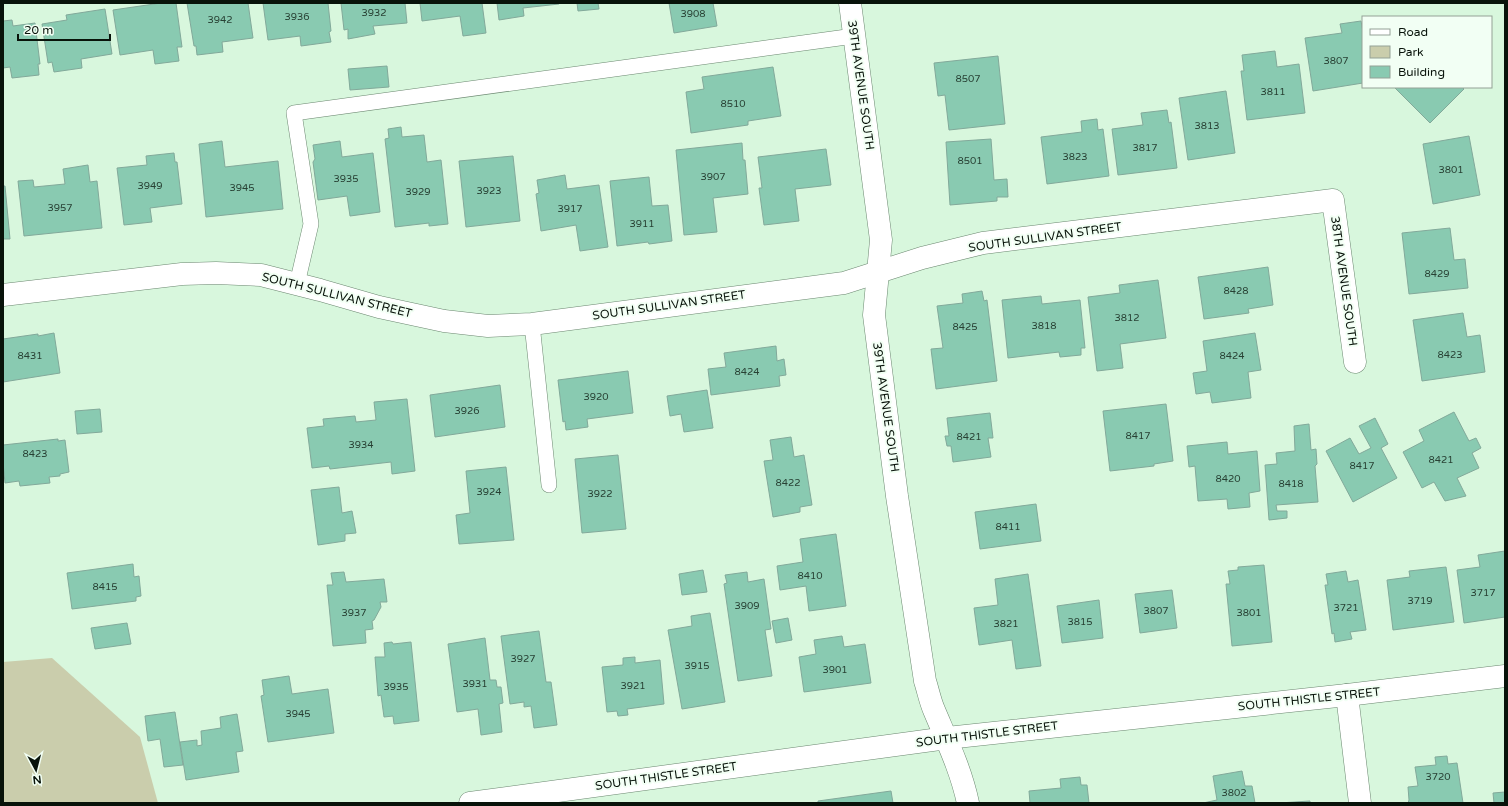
<svg xmlns="http://www.w3.org/2000/svg" width="1508" height="806" font-family="'Varela Round',sans-serif">
	<style>
		.green { fill: #cacdac }
		.building { fill: #89cab1; stroke: #82a99a }
		.lines { fill: none; stroke-linecap: round; stroke-linejoin: round }
		.service-casing { stroke: #6b8770; stroke-width: 16 }
		.minor-casing { stroke: #6b8770; stroke-width: 23 }
		.service { stroke: #fff; stroke-width: 15 }
		.minor { stroke: #fff; stroke-width: 22 }
		.labels { text-anchor: middle; dominant-baseline: central; stroke-width: 4; stroke-linejoin: round; paint-order: stroke }
		.number-label { font-size: 10px; fill: #284134 }
		.street-label { font-size: 12px; fill: #08130a; stroke: #f2fff4 }
	</style>
	<rect width="100%" height="100%" fill="#d8f7dd"/>
	<!-- green -->
	<polygon class="green" points="52,658 140,737 158,803 3,803 3,662"/>
	<!-- building -->
	<g class="building">
		<polygon points="161,3 176,3 182,47 177,47 179,61 155,64 153,50 120,55 113,10"/>
		<polygon points="187,3 248,3 253,38 222,42 223,52 197,55 196,46 194,46"/>
		<polygon points="263,3 328,3 331,31 329,32 331,42 301,46 300,36 268,40"/>
		<polygon points="341,3 405,3 407,23 373,26 375,34 348,39 348,29 344,30"/>
		<polygon points="420,3 482,3 486,33 463,36 460,16 422,21"/>
		<polygon points="497,3 559,3 559,4 523,8 524,16 499,20"/>
		<polygon points="577,3 598,3 599,9 578,11"/>
		<polygon points="669,3 713,3 717,26 674,33"/>
		<polygon points="105,9 112,54 81,59 82,68 54,72 52,62 48,63 42,24 67,20 66,15"/>
		<polygon points="12,20 13,26 35,23 40,64 38,64 39,75 12,78 10,67 3,68 3,21"/>
		<polygon points="1361,21 1363,32 1363,83 1313,91 1305,38 1342,33 1340,24"/>
		<polygon points="1275,51 1277,67 1299,64 1305,113 1247,120 1241,71 1244,71 1242,55"/>
		<polygon points="998,56 1005,124 949,130 945,95 938,96 934,63"/>
		<polygon points="387,66 389,87 350,90 348,69"/>
		<polygon points="773,67 781,116 748,121 748,125 691,133 686,92 704,89 702,77"/>
		<polygon points="1394,87 1462,87 1464,89 1430,123"/>
		<polygon points="1226,91 1235,153 1188,160 1179,98"/>
		<polygon points="1167,110 1169,123 1171,122 1177,168 1118,175 1112,129 1143,125 1141,113"/>
		<polygon points="1097,119 1098,130 1103,129 1109,176 1047,184 1041,137 1082,132 1081,121"/>
		<polygon points="401,127 402,137 424,135 427,162 441,160 448,224 429,226 429,223 395,227 385,139 389,138 388,129"/>
		<polygon points="1469,136 1480,195 1433,204 1423,144"/>
		<polygon points="991,139 994,180 1007,179 1008,197 997,197 997,201 950,205 946,142"/>
		<polygon points="222,141 225,167 278,161 283,209 206,217 199,144"/>
		<polygon points="340,141 342,157 373,153 380,212 350,216 347,196 318,200 313,162 315,159 313,145"/>
		<polygon points="742,143 743,160 745,160 748,194 713,198 717,232 684,235 676,150"/>
		<polygon points="826,149 831,185 795,189 799,221 764,225 759,188 762,188 758,157"/>
		<polygon points="174,153 175,162 177,162 182,204 150,208 152,222 124,225 117,168 147,165 146,156"/>
		<polygon points="513,156 520,221 466,227 459,161"/>
		<polygon points="88,165 90,182 97,181 102,228 24,236 18,181 33,180 34,187 65,184 63,169"/>
		<polygon points="565,175 567,189 599,185 608,247 580,251 576,225 541,231 536,194 539,193 537,180"/>
		<polygon points="649,177 652,206 668,205 672,241 649,244 648,242 617,246 610,181"/>
		<polygon points="3,186 5,186 10,239 3,239"/>
		<polygon points="1450,228 1454,260 1465,259 1468,288 1409,294 1402,233"/>
		<polygon points="1268,267 1273,305 1248,309 1249,313 1204,319 1198,277"/>
		<polygon points="1158,280 1166,338 1120,344 1123,368 1097,371 1088,297 1120,293 1119,285"/>
		<polygon points="982,291 984,301 987,300 997,381 936,389 931,349 943,348 937,306 963,303 962,294"/>
		<polygon points="1041,296 1042,304 1080,300 1085,348 1081,348 1081,355 1060,357 1059,352 1008,358 1002,300"/>
		<polygon points="1463,313 1467,337 1480,335 1485,372 1422,381 1413,320"/>
		<polygon points="54,333 60,373 3,382 3,339 38,334 38,336"/>
		<polygon points="1255,333 1261,370 1248,372 1251,398 1212,403 1210,392 1196,394 1193,373 1207,371 1203,341"/>
		<polygon points="776,346 777,361 784,359 786,375 779,376 780,386 711,395 708,369 726,367 724,353"/>
		<polygon points="628,371 633,413 587,419 588,427 566,430 565,421 563,422 558,380"/>
		<polygon points="500,385 505,427 435,437 430,395"/>
		<polygon points="707,390 713,428 684,432 681,414 670,416 667,396"/>
		<polygon points="407,399 415,471 392,474 391,462 330,469 329,466 312,468 307,428 324,426 323,419 355,416 356,422 376,420 374,402"/>
		<polygon points="1166,404 1173,461 1154,464 1154,466 1110,471 1103,411"/>
		<polygon points="100,409 102,432 77,434 75,411"/>
		<polygon points="1454,412 1469,441 1476,438 1481,448 1472,453 1479,468 1457,478 1466,496 1445,501 1434,482 1422,488 1403,452 1424,441 1419,430"/>
		<polygon points="990,413 993,438 988,438 991,457 953,462 951,446 947,446 945,436 949,436 947,418"/>
		<polygon points="1375,418 1388,444 1381,448 1397,478 1353,502 1326,451 1350,438 1359,454 1371,448 1359,426"/>
		<polygon points="1309,424 1311,450 1316,449 1317,464 1315,466 1318,502 1276,505 1277,511 1287,511 1287,518 1269,520 1265,465 1277,464 1276,453 1295,451 1294,426"/>
		<polygon points="791,437 794,457 804,455 812,505 800,507 800,512 773,517 764,461 773,460 770,440"/>
		<polygon points="58,439 58,441 65,440 69,472 60,474 60,476 49,477 50,483 20,486 19,481 5,483 3,463 3,445"/>
		<polygon points="1227,442 1228,454 1257,451 1260,491 1249,493 1250,507 1228,509 1227,499 1198,501 1195,466 1189,467 1187,446"/>
		<polygon points="618,455 626,529 582,533 575,459"/>
		<polygon points="506,467 514,540 459,544 456,515 470,513 466,471"/>
		<polygon points="339,487 342,513 352,511 356,533 345,534 345,541 318,545 311,490"/>
		<polygon points="1036,504 1041,541 980,549 975,512"/>
		<polygon points="836,534 846,606 809,611 806,586 780,590 777,566 803,562 800,539"/>
		<polygon points="1505,551 1505,617 1464,623 1457,570 1480,567 1478,555"/>
		<polygon points="133,564 134,577 139,576 141,596 136,597 136,601 72,609 67,573"/>
		<polygon points="1264,565 1272,642 1232,646 1226,584 1230,584 1228,571 1238,570 1238,567"/>
		<polygon points="1446,567 1454,622 1393,630 1387,580 1410,577 1409,571"/>
		<polygon points="703,570 707,592 682,595 679,574"/>
		<polygon points="1346,571 1348,582 1358,580 1366,630 1350,632 1352,639 1335,642 1334,633 1332,634 1325,585 1328,585 1326,574"/>
		<polygon points="344,572 346,582 384,579 387,602 380,602 381,607 374,620 372,621 373,629 365,630 366,643 333,646 327,585 333,585 331,573"/>
		<polygon points="747,572 748,582 764,579 771,629 765,630 772,676 738,681 724,584 727,583 725,575"/>
		<polygon points="1028,574 1041,666 1016,669 1012,640 979,645 974,608 998,605 995,579"/>
		<polygon points="1172,590 1177,628 1140,633 1135,594"/>
		<polygon points="1099,600 1103,638 1062,643 1057,606"/>
		<polygon points="710,613 725,702 682,709 668,630 692,626 691,616"/>
		<polygon points="788,618 792,640 776,643 772,621"/>
		<polygon points="127,623 131,644 95,649 91,628"/>
		<polygon points="539,631 546,682 551,682 557,725 534,728 531,706 524,707 524,702 510,704 501,636"/>
		<polygon points="842,636 844,647 865,644 871,683 804,692 799,657 816,654 814,640"/>
		<polygon points="485,638 490,680 496,680 497,687 501,687 503,703 499,704 502,732 481,735 478,709 457,712 448,644"/>
		<polygon points="392,642 393,644 411,642 419,721 394,724 393,716 384,717 381,695 378,696 375,657 385,657 384,643"/>
		<polygon points="635,657 635,663 660,660 664,704 627,709 628,715 618,716 617,711 607,712 602,667 623,665 623,658"/>
		<polygon points="289,676 292,694 328,689 334,733 268,742 261,696 264,695 262,680"/>
		<polygon points="175,712 183,765 164,767 160,739 148,741 145,716"/>
		<polygon points="237,714 243,751 236,752 239,772 186,780 180,742 197,740 197,746 202,745 201,731 221,728 220,717"/>
		<polygon points="1447,756 1448,764 1457,763 1463,803 1408,803 1409,800 1408,787 1418,786 1415,767 1436,765 1435,757"/>
		<polygon points="1242,771 1245,786 1252,786 1255,803 1203,803 1217,800 1213,776"/>
		<polygon points="1080,777 1081,785 1087,785 1089,803 1030,803 1029,791 1061,788 1060,779"/>
		<polygon points="891,791 893,803 818,803 818,801"/>
		<polygon points="1505,792 1505,803 1492,803 1494,803 1493,793"/>
		<polygon points="1310,801 1310,803 1279,803"/>
	</g>
	<g class="lines">
		<defs>
			<g id="service">
				<polyline points="297,284 311,224 294,113 854,36"/>
				<polyline points="532,324 549,485"/>
			</g>
			<g id="minor">
				<path d="M 850,3 L 881,240 L 874,315 L 897,496 L 925,681 C 928,690 930,701 934,710 C 947,741 961,770 968,803"/>
				<polyline points="3,295 182,274 216,273 261,275 320,290 379,307 444,321 488,326 532,324 844,283 922,258 983,243 1333,200 1355,362"/>
				<polyline points="1347,695 1360,803"/>
				<polyline points="470,803 947,738 1347,695 1505,676"/>
			</g>
		</defs>
		<!-- service casing -->
		<use href="#service" class="service-casing"/>
		<!-- minor casing -->
		<use href="#minor" class="minor-casing"/>
		<!-- service -->
		<use href="#service" class="service"/>
		<!-- minor -->
		<use href="#minor" class="minor"/>
	</g>
	<g class="labels">
		<!-- number labels -->
		<g class="number-label">
			<text x="374" y="13">3932</text>
			<text x="693" y="14">3908</text>
			<text x="297" y="17">3936</text>
			<text x="220" y="20">3942</text>
			<text x="1336" y="61">3807</text>
			<text x="968" y="79">8507</text>
			<text x="1273" y="92">3811</text>
			<text x="733" y="104">8510</text>
			<text x="1207" y="126">3813</text>
			<text x="1145" y="148">3817</text>
			<text x="1075" y="157">3823</text>
			<text x="970" y="161">8501</text>
			<text x="1451" y="170">3801</text>
			<text x="713" y="177">3907</text>
			<text x="346" y="179">3935</text>
			<text x="150" y="186">3949</text>
			<text x="242" y="188">3945</text>
			<text x="489" y="191">3923</text>
			<text x="418" y="192">3929</text>
			<text x="60" y="208">3957</text>
			<text x="570" y="209">3917</text>
			<text x="642" y="224">3911</text>
			<text x="1437" y="274">8429</text>
			<text x="1236" y="291">8428</text>
			<text x="1127" y="318">3812</text>
			<text x="1044" y="326">3818</text>
			<text x="965" y="327">8425</text>
			<text x="1450" y="355">8423</text>
			<text x="30" y="356">8431</text>
			<text x="1232" y="356">8424</text>
			<text x="747" y="372">8424</text>
			<text x="596" y="397">3920</text>
			<text x="467" y="411">3926</text>
			<text x="1138" y="436">8417</text>
			<text x="969" y="437">8421</text>
			<text x="361" y="445">3934</text>
			<text x="35" y="454">8423</text>
			<text x="1441" y="460">8421</text>
			<text x="1362" y="466">8417</text>
			<text x="1228" y="479">8420</text>
			<text x="788" y="483">8422</text>
			<text x="1291" y="484">8418</text>
			<text x="489" y="492">3924</text>
			<text x="600" y="494">3922</text>
			<text x="1008" y="527">8411</text>
			<text x="810" y="576">8410</text>
			<text x="105" y="587">8415</text>
			<text x="1483" y="593">3717</text>
			<text x="1420" y="601">3719</text>
			<text x="747" y="606">3909</text>
			<text x="1346" y="608">3721</text>
			<text x="1156" y="611">3807</text>
			<text x="354" y="613">3937</text>
			<text x="1249" y="613">3801</text>
			<text x="1080" y="622">3815</text>
			<text x="1006" y="624">3821</text>
			<text x="523" y="659">3927</text>
			<text x="697" y="666">3915</text>
			<text x="835" y="670">3901</text>
			<text x="475" y="684">3931</text>
			<text x="633" y="686">3921</text>
			<text x="396" y="687">3935</text>
			<text x="298" y="714">3945</text>
			<text x="1438" y="777">3720</text>
			<text x="1234" y="793">3802</text>
		</g>
		<!-- street labels -->
		<g class="street-label">
			<text transform="translate(861 85) rotate(82)">39TH AVENUE SOUTH</text>
			<text transform="translate(1045 237) rotate(-8)">SOUTH SULLIVAN STREET</text>
			<text transform="translate(1344 281) rotate(82)">38TH AVENUE SOUTH</text>
			<text transform="translate(337 295) rotate(14)">SOUTH SULLIVAN STREET</text>
			<text transform="translate(669 305) rotate(-8)">SOUTH SULLIVAN STREET</text>
			<text transform="translate(886 407) rotate(82)">39TH AVENUE SOUTH</text>
			<text transform="translate(1309 699) rotate(-6)">SOUTH THISTLE STREET</text>
			<text transform="translate(987 734) rotate(-7)">SOUTH THISTLE STREET</text>
			<text transform="translate(666 776) rotate(-8)">SOUTH THISTLE STREET</text>
		</g>
	</g>
	<!-- border -->
	<rect width="1508" height="806" fill="none" stroke="#08130a" stroke-width="8"/>
	<!-- legend -->
	<rect x="1362" y="16" width="130" height="72" fill="#f2fff4" stroke="#94a196"/>
	<rect x="1370" y="29" width="20" height="6" fill="#ffffff" stroke="#94a196"/>
	<text x="1398" y="36" font-size="12" fill="#08130a">Road</text>
	<rect x="1370" y="46" width="20" height="12" fill="#cacdac" stroke="#94a196"/>
	<text x="1398" y="56" font-size="12" fill="#08130a">Park</text>
	<rect x="1370" y="66" width="20" height="12" fill="#89cab1" stroke="#94a196"/>
	<text x="1398" y="76" font-size="12" fill="#08130a">Building</text>
	<!-- north arrow -->
	<g transform="translate(36 770) rotate(173)" stroke="#f2fff4" stroke-width="3" paint-order="stroke">
	<path d="M0-3L7 15L0 10L-7 15Z" fill="#08130a"/>
	<text y="-6" font-size="11" font-weight="bold" text-anchor="middle" fill="#08130a">N</text>
	</g>
	<!-- scale -->
	<path d="M18 34v6h92v-6" fill="none" stroke="#08130a" stroke-width="2"/>
	<text x="24" y="34" font-size="12" fill="#08130a" stroke="#f2fff4" stroke-width="3" paint-order="stroke">20 m</text>
</svg>
